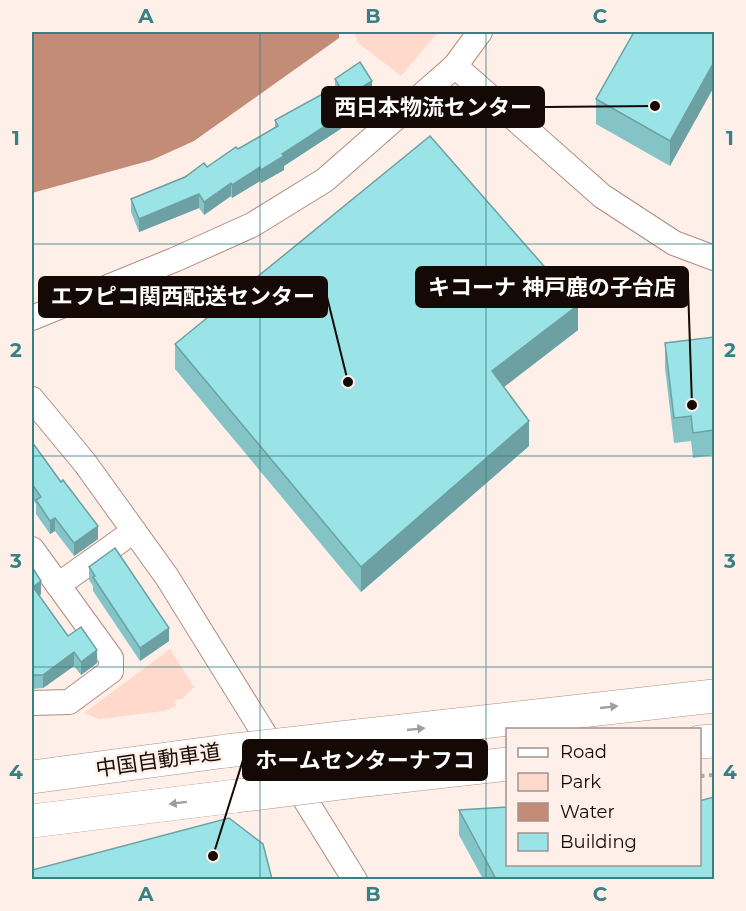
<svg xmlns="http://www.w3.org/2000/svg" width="746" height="911" font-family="Montserrat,'Noto Sans JP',sans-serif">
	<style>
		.green { fill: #ffdacc }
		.water { fill: #c28c77 }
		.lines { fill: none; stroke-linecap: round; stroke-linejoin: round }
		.minor-casing { stroke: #b08d80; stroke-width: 26 }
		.highway-casing { stroke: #b08d80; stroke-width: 34 }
		.path { stroke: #b3a59f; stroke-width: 4; stroke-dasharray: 4.5 4.5; stroke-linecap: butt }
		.minor { stroke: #fff; stroke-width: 24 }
		.highway { stroke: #fff; stroke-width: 33 }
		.highway-bridge-casing { stroke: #b08d80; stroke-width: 34; stroke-linecap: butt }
		.highway-bridge { stroke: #fff; stroke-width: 33 }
		.wall { fill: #84c4c7 }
		.shaded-wall { fill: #6ca0a2 }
		.building { fill: #9ae4e7; stroke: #6ca0a2; stroke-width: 1.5 }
		.oneway { fill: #a19d9b }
		.grid { fill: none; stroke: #378083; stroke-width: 1.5; stroke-opacity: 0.55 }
		.labels { text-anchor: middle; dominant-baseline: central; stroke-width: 4.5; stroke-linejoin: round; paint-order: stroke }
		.street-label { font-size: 21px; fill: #150905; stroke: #ffefe9 }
		.leader { fill: none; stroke: #150905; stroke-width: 2 }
		.callout-dot { fill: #150905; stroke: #ffefe9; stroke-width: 2 }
		.callout { fill: #150905; stroke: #150905; stroke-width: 2 }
		.callout-label { font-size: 22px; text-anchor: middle; font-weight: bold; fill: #fff }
		.neatline { fill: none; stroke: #378083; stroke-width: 2 }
		.grid-label { font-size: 20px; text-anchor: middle; font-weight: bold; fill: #378083 }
	</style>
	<rect width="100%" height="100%" fill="#ffefe9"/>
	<!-- green -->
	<g class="green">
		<polygon points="355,32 438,32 401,76 357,42"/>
		<polygon points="170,649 194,687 182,699 174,700 176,706 164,711 99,719 84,713"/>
	</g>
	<!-- water -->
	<polygon class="water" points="32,32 339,32 339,38 194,141 152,160 32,193"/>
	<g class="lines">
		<defs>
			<g id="minor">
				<polyline points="455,66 602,196 674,243 714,258"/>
				<polyline points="32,318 174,260 252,225 325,180 455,66 480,32"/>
				<polyline points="32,399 85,463 167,577 355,880"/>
				<polyline points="32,549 111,658 111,671 69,702 32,703"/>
				<polyline points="58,585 134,531"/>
			</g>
			<g id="highway">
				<polyline points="358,736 714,696"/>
				<polyline points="700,742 714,741"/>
				<polyline points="32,777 226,751"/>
				<polyline points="365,780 508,764"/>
				<polyline points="32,821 236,796"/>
			</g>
		</defs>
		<!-- minor casing -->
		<use href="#minor" class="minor-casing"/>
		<!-- highway casing -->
		<use href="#highway" class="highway-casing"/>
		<!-- path -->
		<polyline class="path" points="700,776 714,775"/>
		<!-- minor -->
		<use href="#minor" class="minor"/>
		<!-- highway -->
		<use href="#highway" class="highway"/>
		<defs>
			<g id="highway-bridge">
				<polyline points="226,751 358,736"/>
				<polyline points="236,796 365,780"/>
			</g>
		</defs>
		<!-- highway-bridge casing -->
		<use href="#highway-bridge" class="highway-bridge-casing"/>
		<!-- highway-bridge -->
		<use href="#highway-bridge" class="highway-bridge"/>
	</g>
	<!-- wall -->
	<g class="wall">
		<polygon points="714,32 670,166 596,124 596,99"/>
		<polygon points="335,79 372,94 346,111 335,93"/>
		<polygon points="275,120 342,128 284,166 284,170 261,183 260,181 232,198 231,196 204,215 199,208 139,232 131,212 131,199 185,177 207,167 275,127"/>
		<polygon points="578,330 504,387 529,446 361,592 175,369 175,344"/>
		<polygon points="714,337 714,455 693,458 691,441 674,443 665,368 665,343"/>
		<polygon points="32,442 98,539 74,556 55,531 50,534 36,514 36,504 32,498"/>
		<polygon points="32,567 41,594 39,596 68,636 97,663 81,675 74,666 43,688 32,689"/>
		<polygon points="89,567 169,641 140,661 93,591 93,586 89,580"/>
		<polygon points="459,810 507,864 714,879 483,879 459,835"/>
	</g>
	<!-- shaded-wall -->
	<g class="shaded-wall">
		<polygon points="714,62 714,87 670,166 670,141"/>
		<polygon points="372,81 372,94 346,111 346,97"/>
		<polygon points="342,115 342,128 284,166 284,170 261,183 261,170 282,154"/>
		<polygon points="260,167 260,181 232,198 232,185"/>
		<polygon points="231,183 231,196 204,215 204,202"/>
		<polygon points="199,194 199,208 139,232 139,219"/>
		<polygon points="578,305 578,330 492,396 492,371"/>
		<polygon points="529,421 529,446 361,592 361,567"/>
		<polygon points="55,518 55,531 50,534 50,521"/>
		<polygon points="98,526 98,539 74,556 74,543"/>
		<polygon points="41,581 41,594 33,601 33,587"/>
		<polygon points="169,628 169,641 140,661 140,648"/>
		<polygon points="97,650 97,663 81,675 81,662"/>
		<polygon points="74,652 74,666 43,688 43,675"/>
	</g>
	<!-- building -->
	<g class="building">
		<polygon points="634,32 714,32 714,62 670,141 596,99"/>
		<polygon points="360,62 372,81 346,97 335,79"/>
		<polygon points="328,91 342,115 282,154 284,156 261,170 260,167 232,185 231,183 204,202 199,194 139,219 131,199 185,177 204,163 207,167 236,147 238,149 278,126 275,120"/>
		<polygon points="430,136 578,305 492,371 529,421 361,567 175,344"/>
		<polygon points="714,337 714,430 693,433 691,416 674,418 665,343"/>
		<polygon points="32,442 61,482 63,480 98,526 74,543 55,518 50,521 36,500 41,497 32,484"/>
		<polygon points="115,548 169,628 140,648 93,577 95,576 89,567"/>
		<polygon points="32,567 41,581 33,587 68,636 81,627 97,650 81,662 74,652 43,675 32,675"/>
		<polygon points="714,797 714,879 496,879 459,810 507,807 507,864 699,864 699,801"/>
		<polygon points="229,818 263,844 272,879 32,879 32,870"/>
	</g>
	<!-- one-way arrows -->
	<defs><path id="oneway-solid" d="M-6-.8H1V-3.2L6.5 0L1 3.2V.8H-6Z" transform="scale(1.5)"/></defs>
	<g class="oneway">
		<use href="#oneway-solid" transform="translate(609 707) rotate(-6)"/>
		<use href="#oneway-solid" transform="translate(416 729) rotate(-6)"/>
		<use href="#oneway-solid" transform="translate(178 803) rotate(173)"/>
	</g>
	<!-- grid -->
	<path class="grid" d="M 260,32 L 260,880M 486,32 L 486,880M 32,244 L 714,244M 32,456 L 714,456M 32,667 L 714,667"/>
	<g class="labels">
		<!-- street labels -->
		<g class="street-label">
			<text transform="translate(158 760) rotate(-8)">中国自動車道</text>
		</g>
	</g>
	<!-- callouts -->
	<path class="leader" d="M655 106L544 107M692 405L688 287M348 382L327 297M213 856L243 760"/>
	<g class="callout-dot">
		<circle cx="655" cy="106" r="6"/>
		<circle cx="692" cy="405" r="6"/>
		<circle cx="348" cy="382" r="6"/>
		<circle cx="213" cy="856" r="6"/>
	</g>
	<g class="callout">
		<rect x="322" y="87" width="222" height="40" rx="6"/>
		<rect x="416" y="267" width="272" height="40" rx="6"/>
		<rect x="39" y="277" width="288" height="40" rx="6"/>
		<rect x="243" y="740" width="244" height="40" rx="6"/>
	</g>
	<g class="callout-label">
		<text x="433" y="115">西日本物流センター</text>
		<text x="552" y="295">キコーナ 神戸鹿の子台店</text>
		<text x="183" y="304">エフピコ関西配送センター</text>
		<text x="365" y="768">ホームセンターナフコ</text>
	</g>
	<!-- border -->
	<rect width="746" height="911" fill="none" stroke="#ffefe9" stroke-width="66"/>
	<!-- legend -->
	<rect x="506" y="728" width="195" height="138" fill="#ffefe9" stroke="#a1938e" stroke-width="1.5"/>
	<rect x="518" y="748" width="30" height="9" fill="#ffffff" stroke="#a1938e" stroke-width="1.5"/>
	<text x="560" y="758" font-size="18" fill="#150905">Road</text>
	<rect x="518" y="773" width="30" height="18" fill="#ffdacc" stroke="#a1938e" stroke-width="1.5"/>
	<text x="560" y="788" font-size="18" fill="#150905">Park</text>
	<rect x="518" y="803" width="30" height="18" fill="#c28c77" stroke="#a1938e" stroke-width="1.5"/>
	<text x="560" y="818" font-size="18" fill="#150905">Water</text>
	<rect x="518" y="833" width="30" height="18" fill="#9ae4e7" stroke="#a1938e" stroke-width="1.5"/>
	<text x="560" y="848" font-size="18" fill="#150905">Building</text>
	<rect x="33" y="33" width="680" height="845" class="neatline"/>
	<g class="grid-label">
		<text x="146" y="23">A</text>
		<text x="373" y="23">B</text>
		<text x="600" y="23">C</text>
		<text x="16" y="145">1</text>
		<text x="730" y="145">1</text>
		<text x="16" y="357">2</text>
		<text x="730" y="357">2</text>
		<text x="16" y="568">3</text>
		<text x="730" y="568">3</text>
		<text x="16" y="779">4</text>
		<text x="730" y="779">4</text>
		<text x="146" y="901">A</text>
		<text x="373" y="901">B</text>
		<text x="600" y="901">C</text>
	</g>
</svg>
